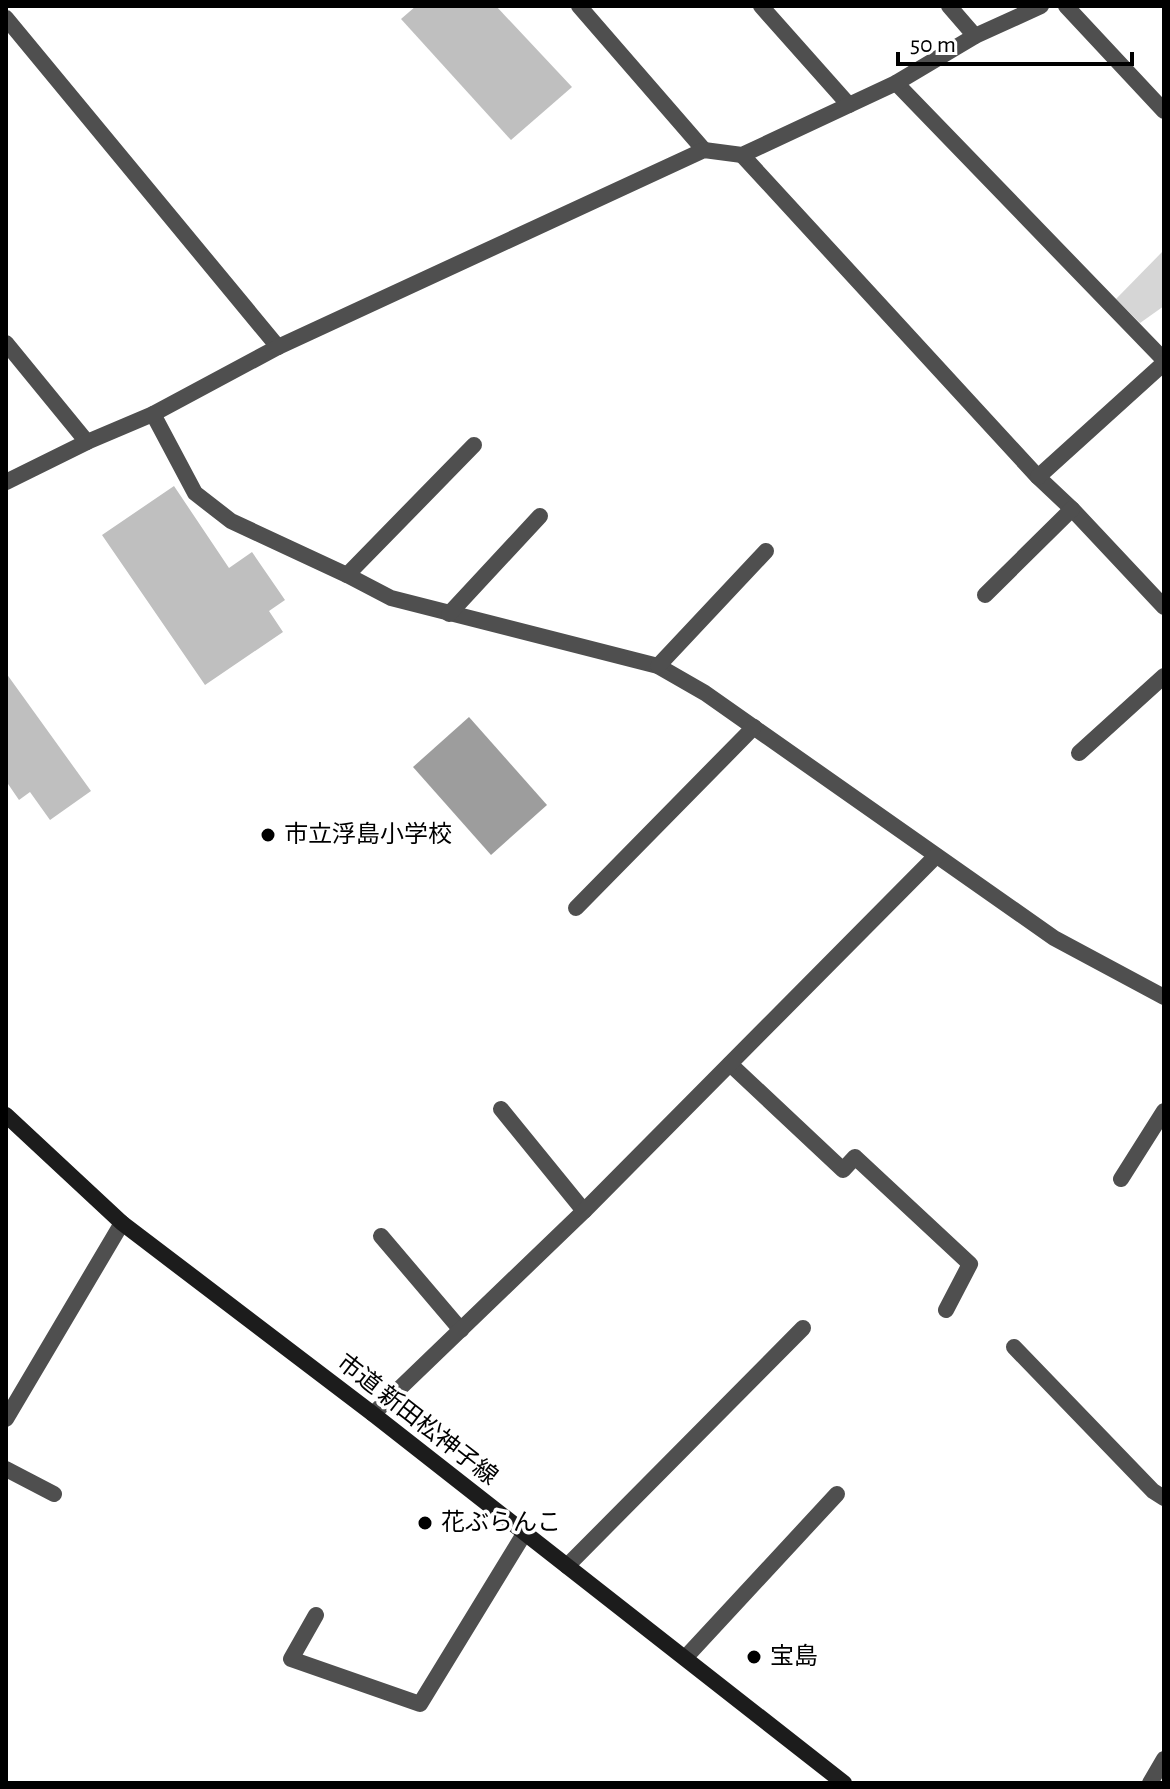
<svg xmlns="http://www.w3.org/2000/svg" width="1170" height="1789" font-family="'Alegreya Sans','Noto Sans JP',sans-serif">
	<style>
		.green { fill: #d6d6d6 }
		.water { fill: #9d9d9d }
		.building { fill: #bfbfbf }
		.lines { fill: none; stroke-linecap: round; stroke-linejoin: round }
		.street { stroke: #4f4f4f; stroke-width: 16 }
		.secondary { stroke: #1c1c1c; stroke-width: 16 }
		.poi-dot { fill: #000; stroke: #fff; stroke-width: 3 }
		.labels { text-anchor: middle; dominant-baseline: central; stroke-width: 7; stroke-linejoin: round; paint-order: stroke }
		.poi-label { font-size: 24px; fill: #000; stroke: #fff; text-anchor: start }
		.street-label { font-size: 24px; fill: #000; stroke: #fff }
	</style>
	<rect width="100%" height="100%" fill="#fff"/>
	<!-- green -->
	<polygon class="green" points="1164,250 1164,306 1140,323 1116,299"/>
	<!-- water -->
	<polygon class="water" points="469,717 547,805 491,855 413,767"/>
	<!-- building -->
	<g class="building">
		<polygon points="416,6 496,6 572,87 511,140 401,19"/>
		<polygon points="174,486 229,568 252,552 285,600 269,611 283,632 205,685 102,535"/>
		<polygon points="6,673 91,791 50,820 30,792 19,800 6,781"/>
	</g>
	<g class="lines">
		<!-- street -->
		<g class="street">
			<polyline points="579,6 704,150"/>
			<polyline points="761,6 849,105"/>
			<polyline points="949,6 975,36"/>
			<polyline points="1066,6 1164,111"/>
			<polyline points="6,18 278,347"/>
			<polyline points="896,83 1164,360"/>
			<polyline points="742,155 1038,477 1072,509 1164,607"/>
			<polyline points="6,343 87,442"/>
			<polyline points="153,414 195,493 231,521 347,575 391,598 658,666 705,693 1054,938 1164,997"/>
			<polyline points="1038,477 1164,363"/>
			<polyline points="6,482 87,442 153,414 278,347 704,150 742,155 896,83 975,36 1041,6"/>
			<polyline points="347,575 474,445"/>
			<polyline points="985,595 1072,509"/>
			<polyline points="449,614 540,516"/>
			<polyline points="658,666 766,551"/>
			<polyline points="1079,753 1164,676"/>
			<polyline points="576,908 754,727"/>
			<polyline points="730,1064 843,1170 855,1157 970,1264 946,1310"/>
			<polyline points="501,1109 584,1211"/>
			<polyline points="1121,1179 1164,1111"/>
			<polyline points="381,1236 461,1330"/>
			<polyline points="1014,1347 1153,1491 1164,1498"/>
			<polyline points="373,1414 584,1211 936,856"/>
			<polyline points="6,1419 122,1223"/>
			<polyline points="6,1469 54,1494"/>
			<polyline points="567,1566 803,1328"/>
			<polyline points="316,1615 291,1659 420,1704 524,1534"/>
			<polyline points="685,1658 837,1494"/>
			<polyline points="1150,1783 1164,1759"/>
		</g>
		<!-- secondary -->
		<polyline class="secondary" points="6,1115 122,1223 373,1414 844,1783"/>
	</g>
	<!-- markers -->
	<g class="poi-dot">
		<circle cx="268" cy="835" r="8"/>
		<circle cx="425" cy="1523" r="8"/>
		<circle cx="754" cy="1657" r="8"/>
	</g>
	<g class="labels">
		<!-- poi labels -->
		<g class="poi-label">
			<text x="284" y="835">市立浮島小学校</text>
			<text x="441" y="1523">花ぶらんこ</text>
			<text x="770" y="1657">宝島</text>
		</g>
		<!-- street labels -->
		<g class="street-label">
			<text transform="translate(417 1420) rotate(38)">市道 新田松神子線</text>
		</g>
	</g>
	<!-- border -->
	<rect width="1170" height="1789" fill="none" stroke="#000000" stroke-width="16"/>
	<!-- scale -->
	<path d="M898 52v12h234v-12" fill="none" stroke="#000000" stroke-width="4"/>
	<text x="910" y="52" font-size="24" fill="#000000" stroke="#ffffff" stroke-width="6" paint-order="stroke">50 m</text>
</svg>
